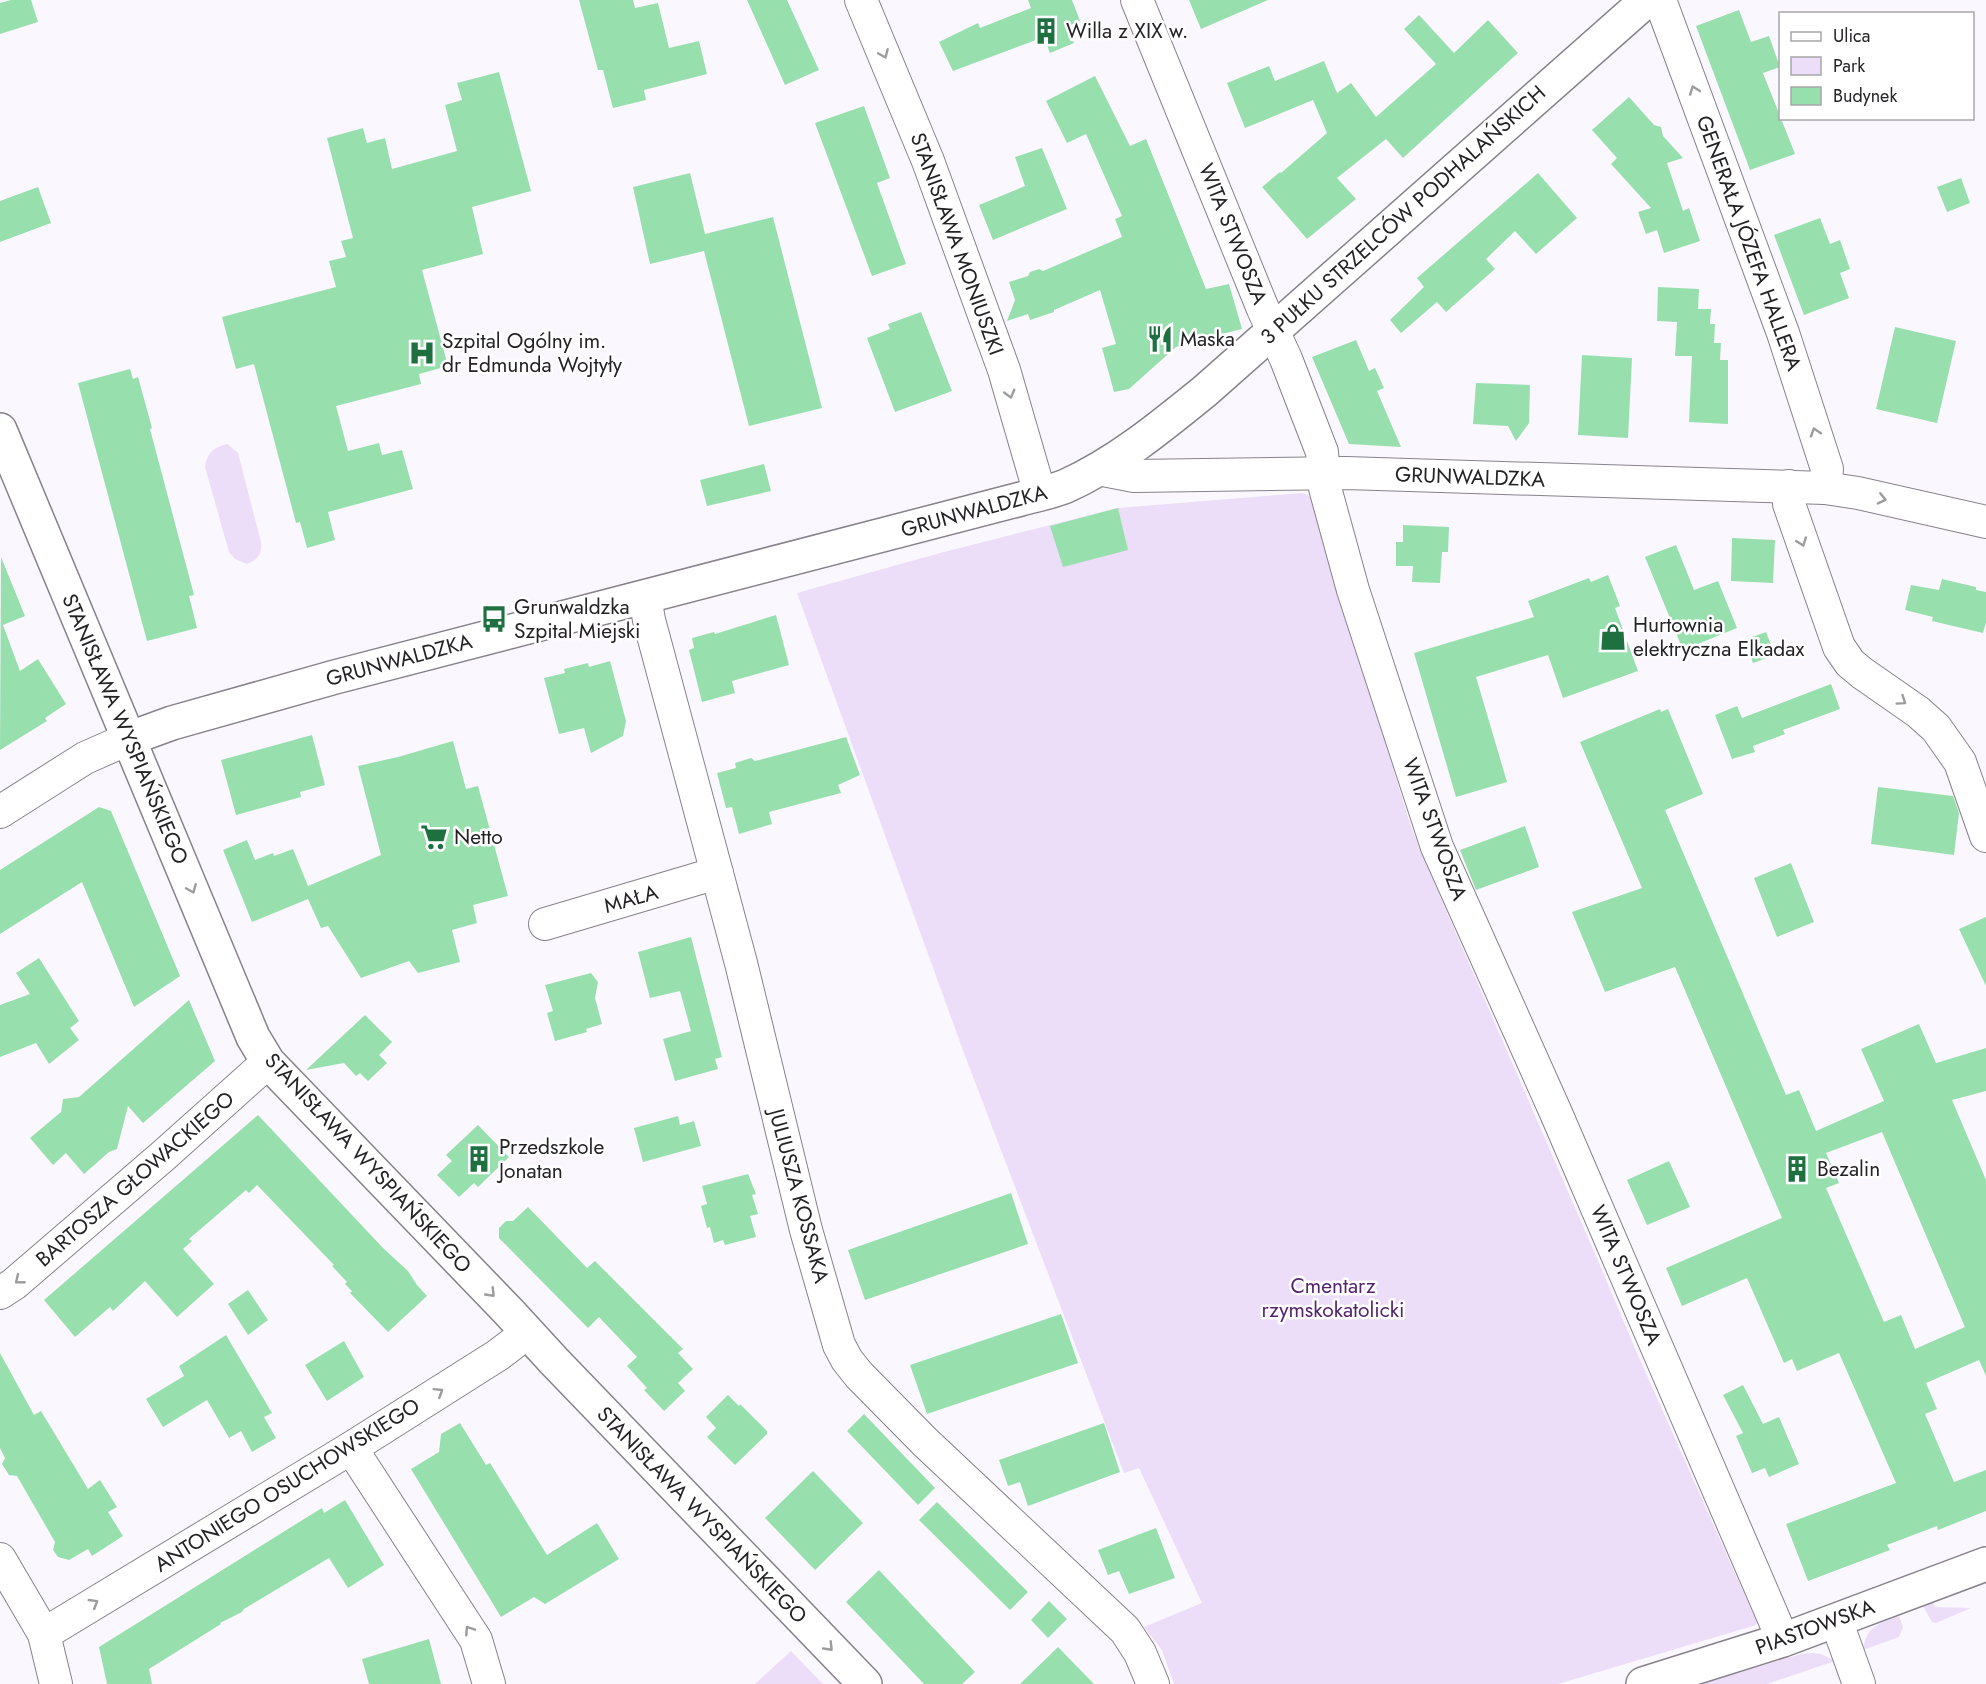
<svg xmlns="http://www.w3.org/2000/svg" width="1986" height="1684" font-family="Jost,sans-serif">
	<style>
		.green { fill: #ecddf8 }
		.building { fill: #98dfae; fill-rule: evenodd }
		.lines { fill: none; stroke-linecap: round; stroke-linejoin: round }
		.minor-casing { stroke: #87828a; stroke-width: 34 }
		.tertiary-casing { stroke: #87828a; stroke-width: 36 }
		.minor { stroke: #fff; stroke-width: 32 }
		.tertiary { stroke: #fff; stroke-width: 33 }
		.oneway { stroke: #9c9c9d }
		.labels { text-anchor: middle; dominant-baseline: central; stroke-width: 5; stroke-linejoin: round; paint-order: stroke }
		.poi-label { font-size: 21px; fill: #242225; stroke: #fff; text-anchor: start }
		.street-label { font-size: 21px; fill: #242225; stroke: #fff }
		.park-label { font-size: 21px; fill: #53236f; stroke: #fff }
	</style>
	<rect width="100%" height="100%" fill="#fbf7fe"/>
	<!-- green -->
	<g class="green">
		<path d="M 227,444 L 238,453 L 261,542 C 262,555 258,559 247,564 L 235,559 L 229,552 L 205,467 C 207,453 213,448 227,444 Z"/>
		<polygon points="1302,493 1308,495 1311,499 1410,824 1425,862 1599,1263 1637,1353 1757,1623 1756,1625 1558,1684 1174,1684 1162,1650 1144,1627 1202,1603 1139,1468 1124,1473 964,1053 797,593 940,553 1118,508"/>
		<polygon points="1933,1602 1935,1607 1971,1608 1936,1623 1932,1622 1923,1606"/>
		<path d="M 1899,1616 L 1903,1627 L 1899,1637 L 1863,1650 C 1866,1626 1879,1624 1899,1616 Z"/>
		<polygon points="791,1651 823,1684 755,1684"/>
		<polygon points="1813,1653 1821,1654 1835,1661 1767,1684 1699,1684 1801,1654"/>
	</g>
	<!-- building -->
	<g class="building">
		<polygon points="11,0 31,0 38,22 0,34 0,3"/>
		<polygon points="579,0 633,0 635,8 658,3 669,48 699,41 707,74 644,90 646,100 613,108 603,70 598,70"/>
		<polygon points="747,0 787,0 819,70 785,85"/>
		<polygon points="1028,0 1072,0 1080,21 1068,26 1074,43 1050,53 1044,37 953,71 939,42 978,23 980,28 1031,8"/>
		<polygon points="1189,0 1268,0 1201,29"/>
		<polygon points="1739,10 1751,42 1769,36 1780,67 1763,73 1795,154 1750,170 1696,26"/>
		<polygon points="1419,15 1454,53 1488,20 1518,53 1403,158 1386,139 1337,178 1356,199 1307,239 1262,187 1280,172 1281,173 1327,133 1313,100 1245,128 1227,83 1269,66 1275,81 1324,61 1337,93 1351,83 1376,117 1436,64 1404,29"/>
		<polygon points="499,72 531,191 472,207 483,254 422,270 448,366 419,374 421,384 336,406 348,451 379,443 382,455 402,450 413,489 328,512 335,540 307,548 300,522 296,523 254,364 236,369 222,317 336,287 329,261 346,257 341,241 353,238 327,138 363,128 367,143 385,138 392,169 457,151 445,105 462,100 457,83"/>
		<polygon points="1095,76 1130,146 1146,139 1206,289 1229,284 1242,329 1206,338 1205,341 1176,347 1129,389 1114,392 1102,348 1116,344 1100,290 1054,310 1054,312 1030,320 1028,314 1007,321 1015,300 1009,282 1028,276 1030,272 1039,269 1043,271 1122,237 1115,219 1122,216 1086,134 1067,143 1046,101"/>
		<polygon points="1629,97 1654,125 1661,127 1663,136 1683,158 1667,163 1683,211 1689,208 1700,241 1664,253 1657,230 1646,234 1638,212 1651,208 1611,164 1617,158 1592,130"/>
		<polygon points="864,106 890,178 877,183 906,264 872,276 815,123"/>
		<polygon points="1042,148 1067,209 993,240 979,205 1025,186 1015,157"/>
		<polygon points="690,173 705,234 773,217 822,408 749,426 704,251 650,264 633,187"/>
		<polygon points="1538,173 1577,218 1536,254 1515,231 1486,259 1495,269 1446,312 1437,302 1401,333 1390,320 1424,287 1417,278"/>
		<polygon points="1961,178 1970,203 1947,212 1937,187"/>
		<polygon points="38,187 51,223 0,242 0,201"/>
		<polygon points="1820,218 1830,244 1840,240 1850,269 1840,273 1849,298 1804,315 1774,235"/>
		<polygon points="1658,287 1699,289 1698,309 1711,309 1710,324 1715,324 1714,343 1721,343 1720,360 1728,360 1728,424 1689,422 1692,356 1675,356 1677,322 1657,321"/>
		<polygon points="921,312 952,391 895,412 867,338 890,329 888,324"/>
		<polygon points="1895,327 1956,341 1937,423 1876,409"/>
		<polygon points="1356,340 1369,371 1375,368 1384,388 1377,391 1401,447 1349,444 1312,357"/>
		<polygon points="1582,355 1632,358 1628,438 1578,435"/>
		<polygon points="130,369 133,379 138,377 152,428 150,429 194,595 189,596 197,628 147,641 78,383"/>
		<polygon points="1476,383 1530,385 1529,423 1516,441 1508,426 1473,424"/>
		<polygon points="764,464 771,491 707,506 700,480"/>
		<polygon points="1118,508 1128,550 1063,567 1050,526"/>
		<polygon points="1403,525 1449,527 1448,552 1442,552 1440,583 1412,582 1413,566 1396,566 1396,542 1403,542"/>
		<polygon points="1732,538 1775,540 1773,583 1731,581"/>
		<polygon points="1676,545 1694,590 1718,581 1737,628 1683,650 1645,557"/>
		<polygon points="1,557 25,616 3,625 20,671 38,659 66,704 45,718 47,721 0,750"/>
		<polygon points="1608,575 1620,606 1615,608 1638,671 1563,698 1548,655 1476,677 1507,782 1456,797 1414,653 1534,617 1528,601 1589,578 1591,582"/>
		<polygon points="1942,579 1976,587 1976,590 1986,592 1986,622 1983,633 1932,621 1933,617 1905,610 1911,585 1939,590"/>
		<polygon points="776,615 789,665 732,681 735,693 702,702 689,650 694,648 692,638 714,632 715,634"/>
		<polygon points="1766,632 1775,655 1753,663 1744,640"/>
		<polygon points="610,661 626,721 623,736 591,753 584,728 559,734 544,678 565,673 564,669 588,663 589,667"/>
		<polygon points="1831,684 1840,709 1783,730 1785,734 1753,746 1755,752 1732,759 1715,715 1737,706 1742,718"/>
		<path d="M 1660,709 L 1661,712 L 1668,709 L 1703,794 L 1665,810 L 1786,1095 L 1799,1090 L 1816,1131 L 1884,1101 L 1861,1049 L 1919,1024 L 1936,1063 L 1986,1048 L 1986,1091 L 1952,1100 L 1986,1180 L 1986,1376 L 1979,1360 L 1926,1383 L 1937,1409 L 1925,1414 L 1954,1482 L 1986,1470 L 1986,1511 L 1938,1530 L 1937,1526 L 1887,1545 L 1890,1550 L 1808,1581 L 1786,1524 L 1896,1483 L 1839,1353 L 1797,1371 L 1792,1359 L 1784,1363 L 1747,1278 L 1682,1306 L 1666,1268 L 1782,1218 L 1675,967 L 1605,992 L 1572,912 L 1642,888 L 1580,742 ZM 1882,1132 L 1965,1327 L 1915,1349 L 1901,1315 L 1884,1322 L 1826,1188 L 1839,1183 L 1826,1153 Z"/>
		<polygon points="312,735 325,785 300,792 301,797 236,815 221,760"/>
		<polygon points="846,737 860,775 838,785 841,793 769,812 772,824 739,834 732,807 726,808 717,773 736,768 735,763 751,758 755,761"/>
		<polygon points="453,741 466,789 478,786 508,896 473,905 477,923 452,930 460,962 418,973 409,961 361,978 328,926 321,928 308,899 252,922 223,850 247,840 255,860 273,853 274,856 293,849 308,886 381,855 358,766 398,757"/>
		<polygon points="1878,787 1953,796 1959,813 1954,855 1871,844"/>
		<polygon points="99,807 111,811 180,976 134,1007 82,882 0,934 0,870"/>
		<polygon points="1525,826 1539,867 1476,890 1460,850"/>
		<polygon points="1791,863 1814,922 1777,937 1754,878"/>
		<polygon points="1986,917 1986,986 1959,929"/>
		<polygon points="691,937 722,1057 715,1059 718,1069 675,1081 663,1039 691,1031 680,991 650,998 638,952"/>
		<polygon points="39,958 79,1021 70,1028 79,1040 49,1064 36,1043 0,1057 0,1005 30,994 16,973"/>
		<polygon points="591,973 598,982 595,998 602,1024 586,1029 587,1032 555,1041 547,1013 553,1011 545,985"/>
		<polygon points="189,1000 215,1061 143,1123 128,1106 117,1149 109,1152 84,1174 66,1153 53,1165 30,1138 61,1112 63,1099 79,1097"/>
		<polygon points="365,1015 392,1042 379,1055 387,1063 368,1081 360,1073 356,1076 344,1063 306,1070"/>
		<polygon points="258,1115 383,1248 408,1271 417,1285 427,1296 388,1332 350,1293 352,1291 345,1284 347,1282 332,1266 334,1265 257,1185 249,1193 246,1190 189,1239 192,1241 183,1249 214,1284 177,1317 145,1281 113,1311 110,1307 75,1337 44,1300"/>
		<polygon points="678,1116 680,1125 694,1121 701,1146 643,1162 634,1128"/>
		<polygon points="478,1125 509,1157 478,1187 474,1183 459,1197 437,1175 452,1161 446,1155"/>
		<polygon points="1669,1161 1690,1207 1647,1225 1627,1180"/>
		<polygon points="748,1174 756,1194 752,1195 758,1214 750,1216 756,1237 725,1245 723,1240 714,1243 710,1227 707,1228 701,1206 707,1204 702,1186"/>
		<polygon points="1011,1193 1028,1244 865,1300 848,1250"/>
		<polygon points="528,1207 587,1268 595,1261 683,1349 678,1353 693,1369 678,1383 685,1391 664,1411 644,1390 647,1388 627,1366 637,1357 599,1317 588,1328 499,1238 499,1228 506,1221 513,1221"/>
		<polygon points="248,1290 268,1320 248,1335 228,1304"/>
		<polygon points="1061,1314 1078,1363 927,1414 910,1365"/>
		<polygon points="226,1335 272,1413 264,1417 276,1438 252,1452 241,1431 229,1438 207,1400 163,1427 146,1399 184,1376 179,1366"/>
		<polygon points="344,1341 364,1377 327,1401 305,1365"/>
		<polygon points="0,1353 34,1415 41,1411 88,1489 100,1480 117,1507 108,1512 123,1536 92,1556 88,1549 69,1560 58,1557 53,1550 55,1542 17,1476 9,1475 2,1464 5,1458 0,1448"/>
		<polygon points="1743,1385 1763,1424 1779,1417 1799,1464 1769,1477 1765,1468 1752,1473 1736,1436 1743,1433 1723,1395"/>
		<polygon points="728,1395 739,1406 740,1404 767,1431 767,1434 735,1465 707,1437 716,1428 706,1417"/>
		<polygon points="864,1414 935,1488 918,1505 847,1431"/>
		<polygon points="460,1423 486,1465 490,1463 547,1555 597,1523 619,1559 545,1604 534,1597 501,1617 411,1469 439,1452 441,1434"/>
		<polygon points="1104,1423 1120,1472 1028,1506 1020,1482 1008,1486 999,1460"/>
		<polygon points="813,1471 863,1523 815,1570 765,1518"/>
		<polygon points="345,1500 384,1565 348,1588 329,1558 244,1609 242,1612 220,1623 221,1624 149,1669 152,1684 107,1684 99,1647 304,1519 322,1508 324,1513"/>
		<polygon points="937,1502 1028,1592 1010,1610 919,1520"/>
		<polygon points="1156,1528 1175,1578 1129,1594 1119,1571 1108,1575 1098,1550"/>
		<polygon points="879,1570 975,1672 962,1684 924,1684 846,1602"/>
		<polygon points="1049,1601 1067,1619 1048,1638 1031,1620"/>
		<polygon points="429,1639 441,1684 369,1684 362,1659"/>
		<polygon points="1058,1647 1094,1684 1020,1684"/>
	</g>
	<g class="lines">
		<defs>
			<g id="minor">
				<polyline points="861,0 928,161 1004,370 1040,494"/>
				<polyline points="1137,0 1263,309 1286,359 1322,452 1325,488 1353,590 1437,847 1556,1113 1783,1640"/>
				<polyline points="1660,0 1783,333 1827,469 1825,488"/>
				<polyline points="1098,469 1134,476 1346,473 1825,488 1858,493 1986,522"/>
				<polyline points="1789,486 1789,504 1839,647 1850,663 1862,673 1918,712 1936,728 1960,762 1986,836"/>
				<polyline points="645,597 649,620 741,963 806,1230 839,1345 847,1360 859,1375 925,1442 1125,1630 1140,1653 1153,1684"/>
				<polyline points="0,812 85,758 128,739"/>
				<polyline points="545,924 717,873"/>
				<polyline points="0,1293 14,1284 163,1156 268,1062"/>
				<polyline points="351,1448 476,1640 489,1684"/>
				<polyline points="0,1559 44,1634 56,1684"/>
				<polyline points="1836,1620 1859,1684"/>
				<polyline points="44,1634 351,1448 498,1355 528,1332"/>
			</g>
			<g id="tertiary">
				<polyline points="0,430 253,1037 268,1062 509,1312 554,1361 865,1684"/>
				<path d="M 128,739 L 172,723 L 335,677 L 1021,499 C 1035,495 1052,492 1066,486 C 1117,463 1162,426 1205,391 L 1647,0"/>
				<polyline points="1643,1684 1783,1640 1986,1564"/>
			</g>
		</defs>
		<!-- minor casing -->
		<use href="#minor" class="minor-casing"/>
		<!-- tertiary casing -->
		<use href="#tertiary" class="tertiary-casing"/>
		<!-- minor -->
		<use href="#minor" class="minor"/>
		<!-- tertiary -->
		<use href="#tertiary" class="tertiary"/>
	</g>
	<!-- one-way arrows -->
	<defs><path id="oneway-chevron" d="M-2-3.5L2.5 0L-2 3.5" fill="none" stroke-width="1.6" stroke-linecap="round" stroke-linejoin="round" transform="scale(1.5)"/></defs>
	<g class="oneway">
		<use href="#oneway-chevron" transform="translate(884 54) rotate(67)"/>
		<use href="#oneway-chevron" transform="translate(1694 90) rotate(-110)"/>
		<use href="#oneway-chevron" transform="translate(1010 394) rotate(75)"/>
		<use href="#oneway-chevron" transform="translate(1815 432) rotate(-108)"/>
		<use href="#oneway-chevron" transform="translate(1882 499) rotate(13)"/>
		<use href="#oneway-chevron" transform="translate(1802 542) rotate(70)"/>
		<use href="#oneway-chevron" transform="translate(1902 701) rotate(34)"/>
		<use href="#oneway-chevron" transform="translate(192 889) rotate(67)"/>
		<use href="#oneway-chevron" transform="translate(19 1280) rotate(141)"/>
		<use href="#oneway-chevron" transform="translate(491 1293) rotate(46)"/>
		<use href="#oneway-chevron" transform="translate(439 1392) rotate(-32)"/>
		<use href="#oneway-chevron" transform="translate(94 1603) rotate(-31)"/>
		<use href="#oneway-chevron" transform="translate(469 1630) rotate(-123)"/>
		<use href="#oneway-chevron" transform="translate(829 1647) rotate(46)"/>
	</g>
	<!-- icons -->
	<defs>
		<symbol id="building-bare" viewBox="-9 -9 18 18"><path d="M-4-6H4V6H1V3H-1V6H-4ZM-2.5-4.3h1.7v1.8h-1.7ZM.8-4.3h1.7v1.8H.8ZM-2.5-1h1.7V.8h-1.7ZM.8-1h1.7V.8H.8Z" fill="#1f7041" stroke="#fff" stroke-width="2.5" paint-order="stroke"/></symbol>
		<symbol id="restaurant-bare" viewBox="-9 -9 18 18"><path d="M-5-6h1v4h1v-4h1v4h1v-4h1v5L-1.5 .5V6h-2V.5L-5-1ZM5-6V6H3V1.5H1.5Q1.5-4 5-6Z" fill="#1f7041" stroke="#fff" stroke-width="2.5" paint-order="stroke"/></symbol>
		<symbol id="hospital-bare" viewBox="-9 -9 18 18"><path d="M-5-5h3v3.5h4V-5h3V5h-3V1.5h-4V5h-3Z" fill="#1f7041" stroke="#fff" stroke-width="2.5" paint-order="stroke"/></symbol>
		<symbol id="bus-bare" viewBox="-9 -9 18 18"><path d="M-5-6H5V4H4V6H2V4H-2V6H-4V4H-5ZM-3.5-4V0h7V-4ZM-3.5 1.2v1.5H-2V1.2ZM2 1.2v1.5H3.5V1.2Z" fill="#1f7041" stroke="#fff" stroke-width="2.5" paint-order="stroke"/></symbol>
		<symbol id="shop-bare" viewBox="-9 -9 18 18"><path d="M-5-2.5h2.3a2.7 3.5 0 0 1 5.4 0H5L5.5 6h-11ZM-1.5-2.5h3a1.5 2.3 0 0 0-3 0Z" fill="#1f7041" stroke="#fff" stroke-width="2.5" paint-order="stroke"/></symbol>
		<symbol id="supermarket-bare" viewBox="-9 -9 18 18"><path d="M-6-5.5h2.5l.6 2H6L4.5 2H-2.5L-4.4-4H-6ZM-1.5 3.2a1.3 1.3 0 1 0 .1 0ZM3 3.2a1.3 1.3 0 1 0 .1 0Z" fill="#1f7041" stroke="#fff" stroke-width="2.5" paint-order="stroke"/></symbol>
	</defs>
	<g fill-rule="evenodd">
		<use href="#building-bare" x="1027" y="12" width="38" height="38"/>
		<use href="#restaurant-bare" x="1141" y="320" width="38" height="38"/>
		<use href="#hospital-bare" x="403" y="334" width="38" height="38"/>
		<use href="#bus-bare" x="475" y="600" width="38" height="38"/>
		<use href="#shop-bare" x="1594" y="618" width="38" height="38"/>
		<use href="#supermarket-bare" x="415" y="818" width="38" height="38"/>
		<use href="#building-bare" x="460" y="1140" width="38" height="38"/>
		<use href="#building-bare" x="1778" y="1150" width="38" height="38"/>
	</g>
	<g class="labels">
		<!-- poi labels -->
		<g class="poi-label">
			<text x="1066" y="31">Willa z XIX w.</text>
			<text x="1180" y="339">Maska</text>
			<text x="442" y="341">Szpital Ogólny im.<tspan x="442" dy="24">dr Edmunda Wojtyły</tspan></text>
			<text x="514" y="607">Grunwaldzka<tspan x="514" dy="24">Szpital Miejski</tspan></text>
			<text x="1633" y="625">Hurtownia<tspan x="1633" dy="24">elektryczna Elkadax</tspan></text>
			<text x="454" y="837">Netto</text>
			<text x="499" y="1147">Przedszkole<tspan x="499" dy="24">Jonatan</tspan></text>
			<text x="1817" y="1169">Bezalin</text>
		</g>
		<!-- street labels -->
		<g class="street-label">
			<text transform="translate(1403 215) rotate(-42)">3 PUŁKU STRZELCÓW PODHALAŃSKICH</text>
			<text transform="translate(1233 234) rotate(68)">WITA STWOSZA</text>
			<text transform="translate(1749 243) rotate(70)">GENERAŁA JÓZEFA HALLERA</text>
			<text transform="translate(957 244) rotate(70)">STANISŁAWA MONIUSZKI</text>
			<text transform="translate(1470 477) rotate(2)">GRUNWALDZKA</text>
			<text transform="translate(974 511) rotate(-15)">GRUNWALDZKA</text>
			<text transform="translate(399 660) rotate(-15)">GRUNWALDZKA</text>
			<text transform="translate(125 729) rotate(67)">STANISŁAWA WYSPIAŃSKIEGO</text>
			<text transform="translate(1435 829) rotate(70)">WITA STWOSZA</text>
			<text transform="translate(631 899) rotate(-16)">MAŁA</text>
			<text transform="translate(368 1163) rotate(47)">STANISŁAWA WYSPIAŃSKIEGO</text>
			<text transform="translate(135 1179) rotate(-41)">BARTOSZA GŁOWACKIEGO</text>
			<text transform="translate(799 1196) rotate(75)">JULIUSZA KOSSAKA</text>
			<text transform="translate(1626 1275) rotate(67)">WITA STWOSZA</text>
			<text transform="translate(287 1485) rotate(-32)">ANTONIEGO OSUCHOWSKIEGO</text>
			<text transform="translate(702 1515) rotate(46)">STANISŁAWA WYSPIAŃSKIEGO</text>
			<text transform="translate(1815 1627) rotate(-20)">PIASTOWSKA</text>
		</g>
		<!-- park labels -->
		<g class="park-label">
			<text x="1333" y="1286">Cmentarz<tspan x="1333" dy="24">rzymskokatolicki</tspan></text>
		</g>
	</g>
	<!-- legend -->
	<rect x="1779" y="12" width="195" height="108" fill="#ffffff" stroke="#a7a7a8" stroke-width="1.5"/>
	<rect x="1791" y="32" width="30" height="9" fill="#ffffff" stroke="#a7a7a8" stroke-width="1.5"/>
	<text x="1833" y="42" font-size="18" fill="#242225">Ulica</text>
	<rect x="1791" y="57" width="30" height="18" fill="#ecddf8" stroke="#a7a7a8" stroke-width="1.5"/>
	<text x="1833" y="72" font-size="18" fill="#242225">Park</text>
	<rect x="1791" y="87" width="30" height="18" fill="#98dfae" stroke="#a7a7a8" stroke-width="1.5"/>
	<text x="1833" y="102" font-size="18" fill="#242225">Budynek</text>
</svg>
